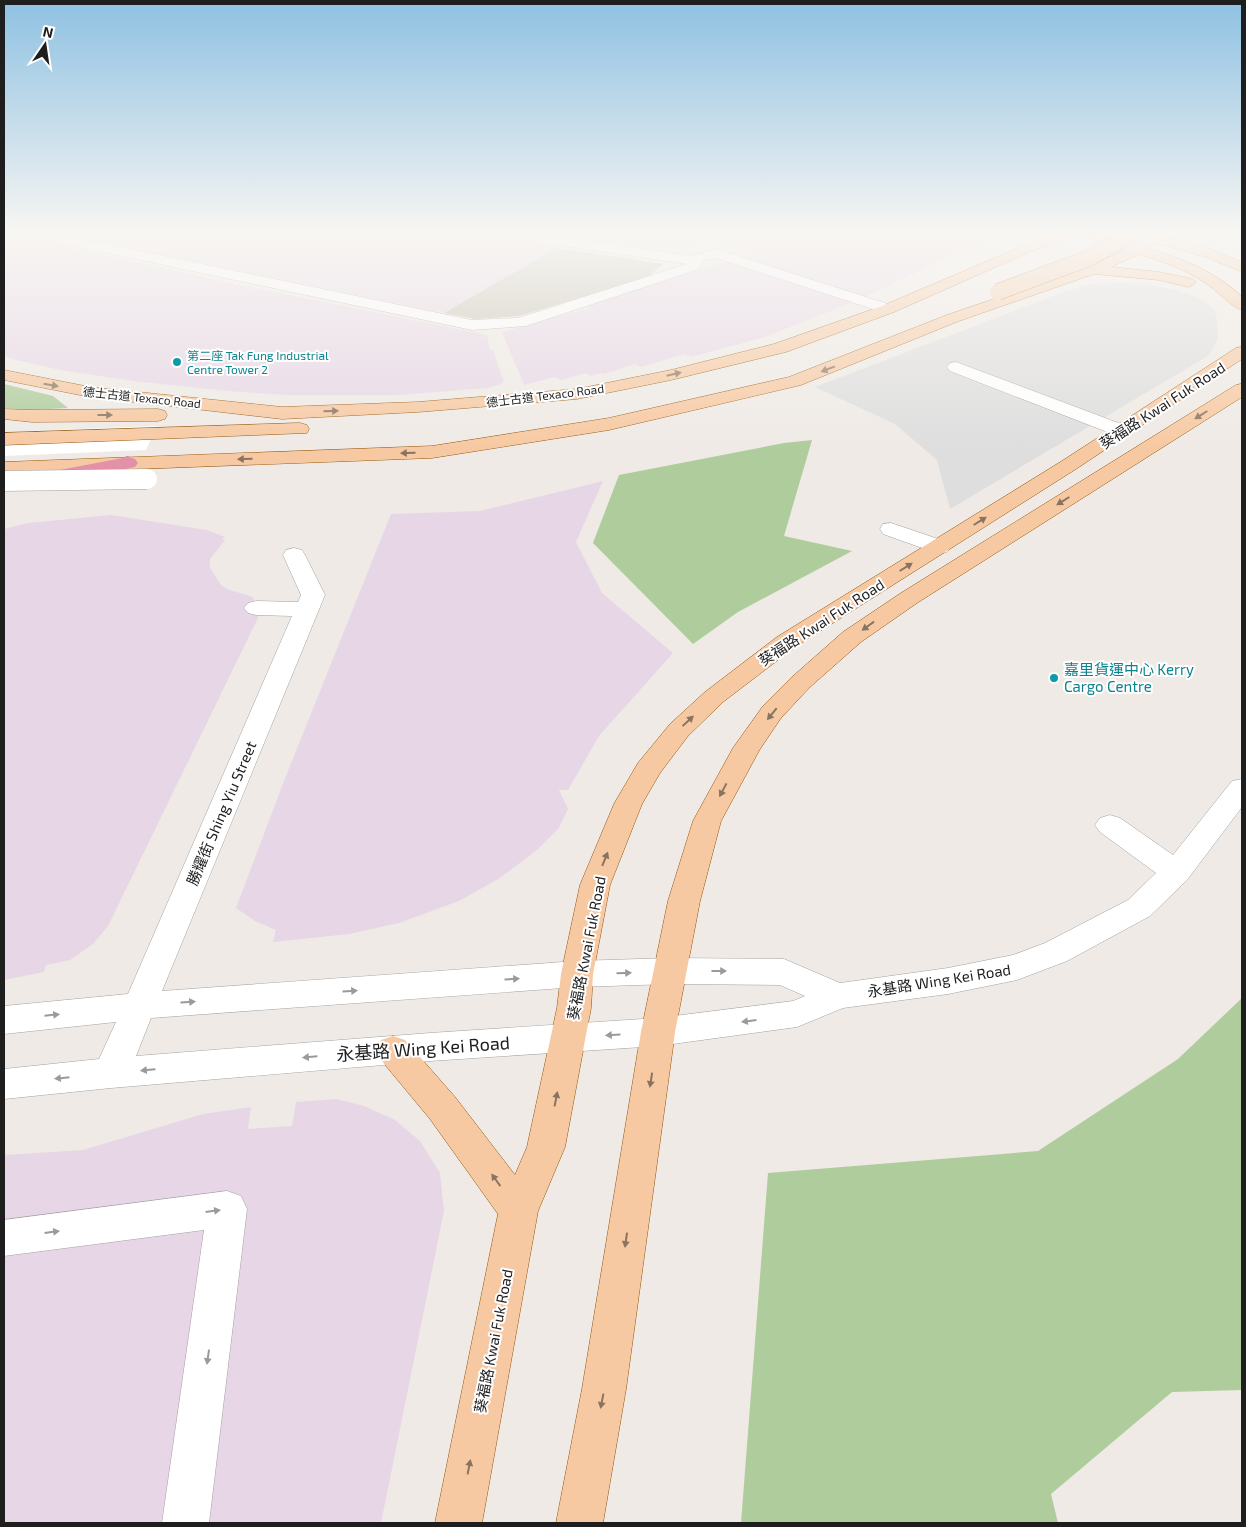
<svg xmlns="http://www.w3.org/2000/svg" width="1246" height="1527" font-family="'Exo 2','Noto Sans TC',sans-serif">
<rect width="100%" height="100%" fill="#efeae5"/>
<path fill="#e7d7e6" d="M4,235h10l217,48 256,52 3,15h3l11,32 -5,3 -11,3 -92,7h-109l-60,-4 -94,-10 -73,-11 -44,-10 -12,-4z
M112,235h360l85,13 -113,65 -333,-69z
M564,235h151l-28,10 -27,3z
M741,235h244v1l-1,5 -122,57 -113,-38 -5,-12 -29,-3z
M730,260l123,42 -88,35 -74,20 -7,-3 -43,13 -6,-3 -31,10 -3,-1 -10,3 -5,-3 -25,7 -6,-3 -31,8 -22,-53 89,-24 -4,-3z
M603,481l-27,61 26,51 71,60 -74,83 -31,54h-9l9,19 -9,19 -21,21 -38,29 -41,23 -60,22 -50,11 -76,8 3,-12 -21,-9 -19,-13 48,-127 107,-267 89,-3z
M111,515l96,15 18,7 -3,2 3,1 -15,19v9l11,17 6,4 26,8 5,21 -150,308 -15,18 -23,16 -24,5 -2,7 -40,8v-451l24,-6z
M337,1099l27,7 31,14 25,21 20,32 4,38 -63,312h-377v-368l79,-5 120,-36 48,-7 -3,22 44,-3 4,-24z"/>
<path fill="#c3c1b1" d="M557,248l106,16 -15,13 -129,39 -43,3 -32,-6z"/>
<path fill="#afcc9c" d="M4,384l49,12 15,12 -39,2 -25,-2z
M812,440l-28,96 68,15 -114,61 -45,32 -100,-101 26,-68 165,-32z
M1242,998v392l-70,2 -121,102 7,29h-317l27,-350 270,-22 140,-92z"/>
<path fill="#dedede" d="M1119,283l28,1 29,6 25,9 14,11 2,11 1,18 -10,17 -258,153 -13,-49 -42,-36 -80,-37 254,-97 23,-6z"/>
<path fill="#fff" d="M157,426l-11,24 -142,6v-24z"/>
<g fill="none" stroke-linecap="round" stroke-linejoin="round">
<defs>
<path id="minor" d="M34,235h28l410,85 46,-2 169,-54 -170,-25 -7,-4h37l145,21 24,-7 178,57 2,3 -2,3h-12l-166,-54 -13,3 -4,8 -173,57 -54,4 -431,-91z
M956,362l173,65 2,4 -2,4 -7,2 -7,-2 -165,-64 -3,-4 3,-4z
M891,523l56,19 3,5 -3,5 -8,2 -56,-20 -3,-5 3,-5z
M294,548l8,2 3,5 20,40 -163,396 415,-30 93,-3 114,1 56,24 108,-15 65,-13 32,-12 83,-43 28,-27 -56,-41 -5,-7 5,-7 10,-3 10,3 53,37 59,-74 10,-2v28l-55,73 -37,36 -83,45 -50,19 -69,14 -105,14 -46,19 -139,19 -228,15 -319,27 -107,11v-30l95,-10 17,-37 -112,12v-28l124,-12 164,-378 -36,-1 -8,-2 -4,-5 4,-5 8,-2 42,1 3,-7 -18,-40 3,-5zM670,984l110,1 25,11 -12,5 -135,17 -228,15 -294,23 15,-38 426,-31z
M227,1191l14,5 6,13 -38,314h-47l42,-293 -200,26v-36z"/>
<path id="major" d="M1049,235h20l-2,3 -35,13 -138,61 -108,40 -115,28 -94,19 -159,13 -136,7 -192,-22 -86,-17v-10l86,17 192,20 136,-5 159,-13 94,-19 103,-26 108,-38z
M1086,235h21l29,9 13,-9h17l-1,2 41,10 31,13 5,2v10l-36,-15 -50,-14 -8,5c35,11 68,24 94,49v13c-11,-3 -26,-21 -38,-28 -20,-13 -43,-21 -65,-28l-28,13 48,5 34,7 3,3 -3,3 -5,2 -29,-7 -65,-6 -135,47 -158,64 -192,45 -177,28 -428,16v-12l428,-16 177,-28 180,-41 158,-62 140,-48 38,-17 -37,-12z
M1242,347v12l-166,110 -281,178 -72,55 -35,34 -28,37 -18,31 -32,81 -17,89 -2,34 -26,139 -27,64 -56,312h-47l63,-309 -68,-95 -49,-59 -5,-10 5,-10 12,-4 12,4 50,57 60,78 12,-28 30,-139 4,-34 19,-89 34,-81 24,-41 32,-39 35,-32 72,-55 285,-176 174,-113z
M1242,384v13l-325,206 -56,39 -51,45 -29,31 -21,31 -39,72 -21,80 -25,131 -49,357 -23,134h-47l26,-134 59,-357 27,-131 25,-80 40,-73 30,-42 29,-29 51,-45 58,-39 335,-208z
M4,409l28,1 126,-1 7,2 2,4 -2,4 -7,2 -126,1 -28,-3z
M300,423l7,2 2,4 -2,4 -303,12v-12z"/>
<path id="highway" d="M128,457l7,2 3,4 -3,4 -86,17 -7,-2 -3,-4 3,-4 7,-2z"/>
</defs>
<use href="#minor" stroke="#a2a2a2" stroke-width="1"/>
<use href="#major" stroke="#915508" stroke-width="1"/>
<use href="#highway" stroke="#d12d77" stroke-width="1"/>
<use href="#minor" fill="#fff" fill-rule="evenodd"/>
<use href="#major" fill="#f7c9a2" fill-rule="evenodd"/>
<use href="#highway" fill="#e291a8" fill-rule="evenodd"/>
<defs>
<path id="minor-bridge" d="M4,481l143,-2"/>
<path id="major-bridge" d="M998,292l91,-34 41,-23"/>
</defs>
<use href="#minor-bridge" stroke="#a2a2a2" stroke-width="21" stroke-linecap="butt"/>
<use href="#major-bridge" stroke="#915508" stroke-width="17" stroke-linecap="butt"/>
<use href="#minor-bridge" stroke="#fff" stroke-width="20"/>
<use href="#major-bridge" stroke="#f7c9a2" stroke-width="16"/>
</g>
<defs><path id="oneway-solid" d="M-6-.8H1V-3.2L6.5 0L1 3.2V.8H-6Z" transform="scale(1.25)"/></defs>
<g fill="#8a7460">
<use href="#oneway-solid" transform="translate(828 369) rotate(159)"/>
<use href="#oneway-solid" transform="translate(674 374) rotate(-13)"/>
<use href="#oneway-solid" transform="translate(51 385) rotate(10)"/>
<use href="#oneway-solid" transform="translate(331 411) rotate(-2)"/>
<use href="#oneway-solid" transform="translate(105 415)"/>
<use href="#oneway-solid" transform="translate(1201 415) rotate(148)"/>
<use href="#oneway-solid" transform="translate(408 453) rotate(178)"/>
<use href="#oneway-solid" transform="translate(245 459) rotate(179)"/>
<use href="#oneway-solid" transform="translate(1063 501) rotate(148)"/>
<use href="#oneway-solid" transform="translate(980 521) rotate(-32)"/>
<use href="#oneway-solid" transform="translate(906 567) rotate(-32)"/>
<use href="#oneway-solid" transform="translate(868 626) rotate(144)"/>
<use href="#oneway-solid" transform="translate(772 714) rotate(129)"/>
<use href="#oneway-solid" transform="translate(688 721) rotate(-43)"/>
<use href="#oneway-solid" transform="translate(723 790) rotate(118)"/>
<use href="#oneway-solid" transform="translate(605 859) rotate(-68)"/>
<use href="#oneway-solid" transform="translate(651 1080) rotate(99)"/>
<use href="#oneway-solid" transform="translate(556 1099) rotate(-79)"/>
<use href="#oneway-solid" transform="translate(496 1180) rotate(-126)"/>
<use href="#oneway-solid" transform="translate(626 1240) rotate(98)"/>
<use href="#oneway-solid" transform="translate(602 1401) rotate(101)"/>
<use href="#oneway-solid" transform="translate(469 1467) rotate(-79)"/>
</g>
<g fill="#9a9a9a">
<use href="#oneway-solid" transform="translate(719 971)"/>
<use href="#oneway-solid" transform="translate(624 973) rotate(-2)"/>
<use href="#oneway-solid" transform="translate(512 979) rotate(-4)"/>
<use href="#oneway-solid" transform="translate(350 991) rotate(-4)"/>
<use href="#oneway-solid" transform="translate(188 1002) rotate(-4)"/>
<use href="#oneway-solid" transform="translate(52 1015) rotate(-6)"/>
<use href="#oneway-solid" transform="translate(749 1021) rotate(173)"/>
<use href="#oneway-solid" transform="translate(613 1035) rotate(176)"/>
<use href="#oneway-solid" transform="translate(310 1057) rotate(175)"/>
<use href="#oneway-solid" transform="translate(148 1070) rotate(175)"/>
<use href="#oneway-solid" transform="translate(62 1078) rotate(174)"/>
<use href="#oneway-solid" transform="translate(213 1211) rotate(-7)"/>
<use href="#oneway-solid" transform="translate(52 1232) rotate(-7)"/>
<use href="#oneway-solid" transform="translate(208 1357) rotate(98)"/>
</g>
<linearGradient id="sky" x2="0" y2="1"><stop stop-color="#8ec1e2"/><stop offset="0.52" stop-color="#f8f6f3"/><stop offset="1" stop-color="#f8f6f3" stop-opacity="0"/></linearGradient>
<rect width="1246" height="449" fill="url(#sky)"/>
<g fill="#0f9aa8" stroke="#fff" stroke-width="2">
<circle cx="177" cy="362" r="5"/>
<circle cx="1054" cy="678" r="5"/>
</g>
<g text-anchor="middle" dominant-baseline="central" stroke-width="4" stroke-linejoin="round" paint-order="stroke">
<g font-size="12" fill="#0d838f" stroke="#fff" text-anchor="start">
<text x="187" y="355">第二座 Tak Fung Industrial<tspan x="187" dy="14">Centre Tower 2</tspan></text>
</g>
<g font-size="12" fill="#1e1e1e" stroke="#fff">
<text transform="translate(545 395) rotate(-7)">德士古道 Texaco Road</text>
<text transform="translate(142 397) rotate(6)">德士古道 Texaco Road</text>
</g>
<g font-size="15" fill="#1e1e1e" stroke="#fff">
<text transform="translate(1162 405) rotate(-33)">葵福路 Kwai Fuk Road</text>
<text transform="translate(821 622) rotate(-33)">葵福路 Kwai Fuk Road</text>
<text transform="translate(221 813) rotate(-67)">勝耀街 Shing Yiu Street</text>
<text transform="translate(586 948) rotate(-79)">葵福路 Kwai Fuk Road</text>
<text transform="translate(939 980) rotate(-9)">永基路 Wing Kei Road</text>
<text transform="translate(493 1341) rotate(-79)">葵福路 Kwai Fuk Road</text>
</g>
<g font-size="15" fill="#0d838f" stroke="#fff" text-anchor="start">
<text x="1064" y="669">嘉里貨運中心 Kerry<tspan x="1064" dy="17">Cargo Centre</tspan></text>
</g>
<g font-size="18" fill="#1e1e1e" stroke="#fff">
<text transform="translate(423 1048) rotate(-4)">永基路 Wing Kei Road</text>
</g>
</g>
<rect width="1246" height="1527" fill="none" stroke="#1e1e1e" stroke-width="10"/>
<g transform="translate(45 45) rotate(13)" stroke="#ffffff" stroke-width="4" paint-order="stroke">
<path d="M0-4L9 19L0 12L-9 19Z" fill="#1e1e1e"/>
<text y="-8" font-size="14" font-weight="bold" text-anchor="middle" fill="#1e1e1e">N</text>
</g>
</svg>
